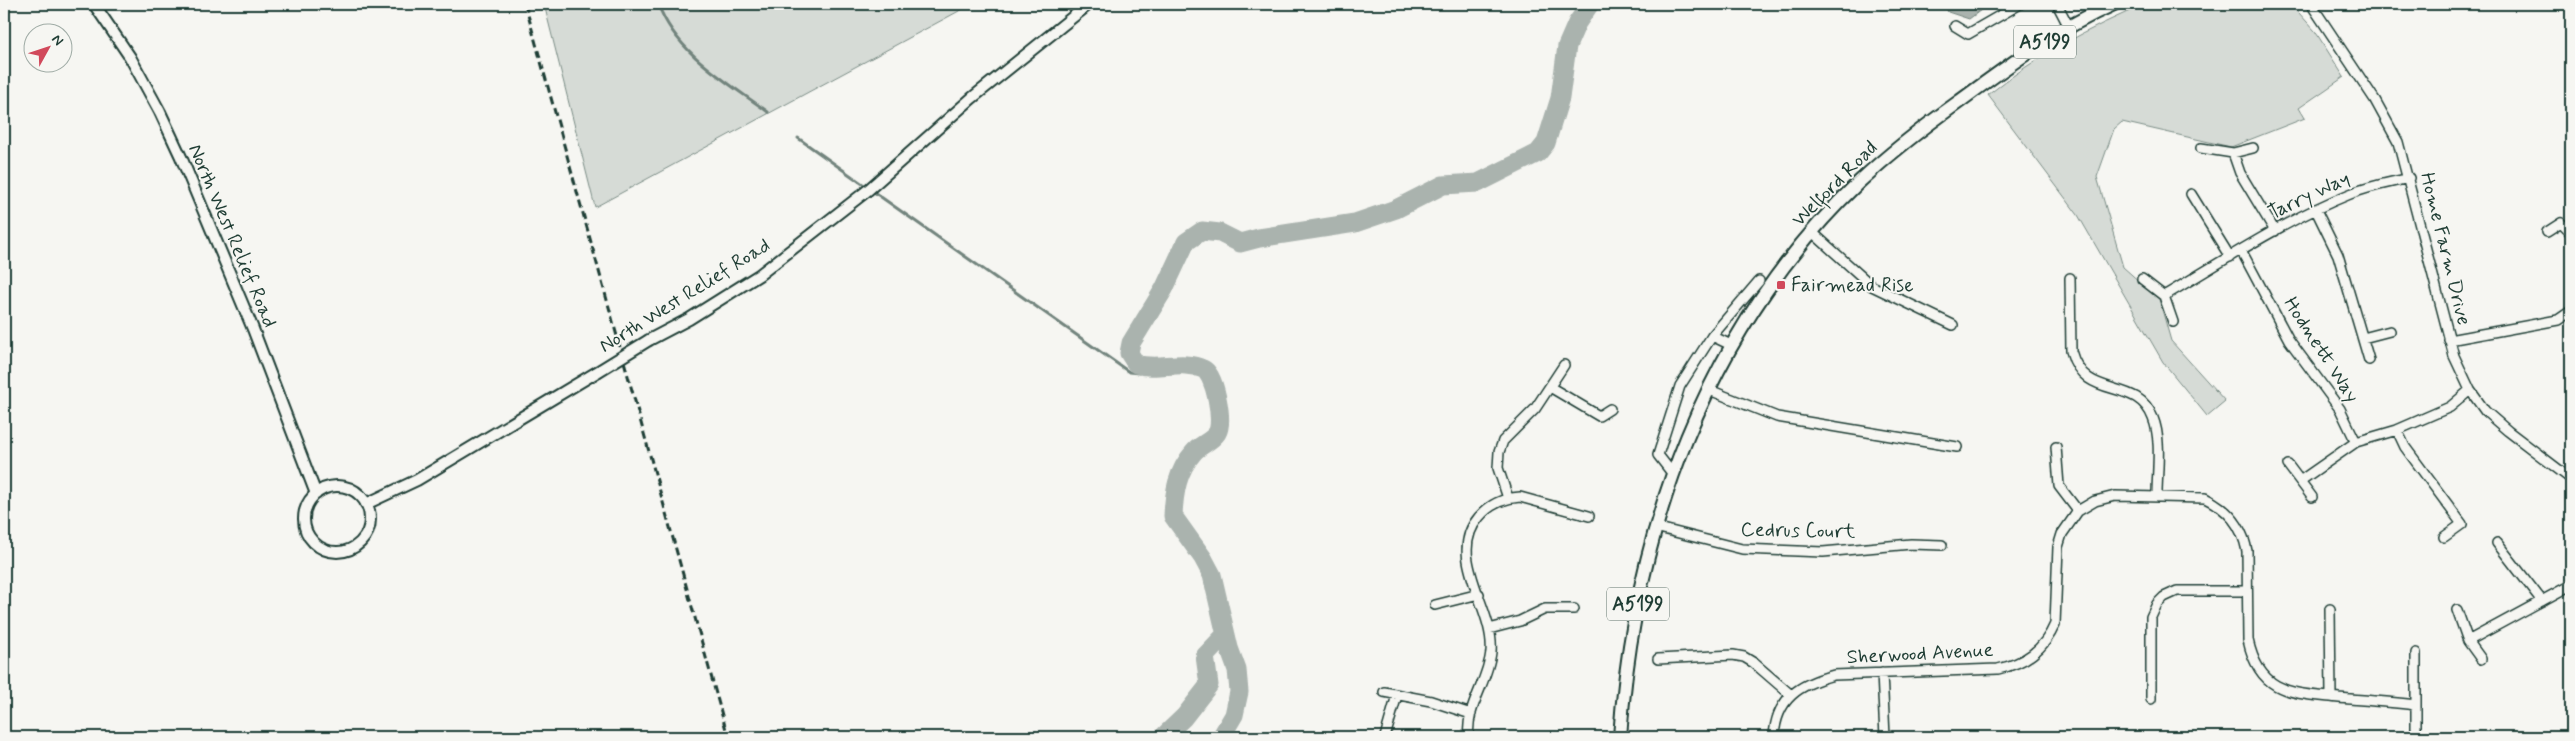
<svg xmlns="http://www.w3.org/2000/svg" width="2575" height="741" font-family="Mynerve,sans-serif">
<rect width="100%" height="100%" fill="#f6f6f2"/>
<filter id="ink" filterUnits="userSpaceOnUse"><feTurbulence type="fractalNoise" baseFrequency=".02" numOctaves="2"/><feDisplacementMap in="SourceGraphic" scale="10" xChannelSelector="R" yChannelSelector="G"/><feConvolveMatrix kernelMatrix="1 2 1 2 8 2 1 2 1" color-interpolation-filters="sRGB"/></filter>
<g filter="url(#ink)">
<path fill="#d6dbd6" stroke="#7a8c85" d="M544,4h428l-377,203z
M2146,4h145l24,27 29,46 -45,31 6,10 -74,29 -109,-25 -8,7 -17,48 26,90 36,32 12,42 54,60 -18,15 -44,-54 -85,-147 -90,-120c46,-38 103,-68 158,-91z"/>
<path fill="#aab3ae" stroke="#72847d" d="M1944,4h45l-20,15 -21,-7z"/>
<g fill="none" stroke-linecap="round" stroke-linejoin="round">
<path stroke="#72847d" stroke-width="3" d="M658,4c18,49 69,78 110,108
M798,138l69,49
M871,190l258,182 10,1 9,-5"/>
<path stroke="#aab3ae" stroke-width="19" d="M1163,737l21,-20 25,-32 -4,-29 21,-22
M1221,737l13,-22 5,-23 -2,-22 -8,-22 -17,-73 -9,-17 -30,-42c1,-23 4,-45 21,-64 6,-7 18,-11 23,-19 7,-11 -2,-59 -14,-64 -21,-10 -45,2 -67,-5l-7,-11 2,-10 33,-54 22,-47 16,-11 18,2 20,10 19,-5 96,-15 41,-14 47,-24 35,-2 60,-30 8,-10 14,-45 7,-52 10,-23 13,-19"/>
<defs>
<path id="minor" d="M2057,4l12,23
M2311,4l64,96 23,42 56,214 16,34 15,21 23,20 63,48
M1955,26l13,8 52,-30
M2201,148l32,5 20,-5
M2233,153l7,20 35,58
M2191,194l39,63
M2316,210l22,45 31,105
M1812,232l60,54 81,39
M2547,232l14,-9 10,10
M2241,250l48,90 51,69 16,33
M2070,278l1,73c14,52 65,24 82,67 9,22 4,53 4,77
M2142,279l22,17 9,26
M2164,296c59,-35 123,-77 186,-102 19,-8 39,-11 59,-16
M1712,336l19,9
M2363,338l27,-7
M2449,340l109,-20 13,-9
M1550,387l49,29 11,-7
M1707,389l70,28 180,30
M2397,430l8,17 57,77 -18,13
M2056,447l3,39 19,25
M2288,465l24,32
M1672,473l-14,-18 22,-69 32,-50 47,-55
M2300,481l56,-39 41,-12 53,-23 20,-17
M1508,498l-10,-30 1,-16 4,-11 32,-32 29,-44
M1655,527l87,22 81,3 88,-8 31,1
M2497,543l45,58
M1435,605l44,-11
M2330,609l1,88
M2457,610l11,31 13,18
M1489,629l31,-8 25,-12h29
M2468,641l103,-56
M1658,659l75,-4 11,2 10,6 37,32
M1882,673l3,64
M1384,692l47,9 40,13
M2151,699v-82l6,-13 7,-7 13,-6h70
M1385,737l12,-42
M1469,737c-4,-29 19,-55 22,-85 4,-44 -46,-95 -12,-135 11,-13 25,-19 41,-20l69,19
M1774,737c2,-39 26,-53 60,-62l164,-6c27,-6 46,-19 57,-45l3,-77 4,-13 16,-23 17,-10 20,-5 90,2c23,11 37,27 42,53l1,89c12,55 45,53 91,58 25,2 51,4 77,7
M2416,737v-84"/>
<path id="tertiary" d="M94,4l36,53 30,55 21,45 72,172 63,165
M649,340l40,-21 70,-44 109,-85 104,-92 117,-94
M304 519a33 33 0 1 1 66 0a33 33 0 1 1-66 0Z
M366,504l51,-24 180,-108"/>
<path id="primary" d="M1620,737c14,-207 86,-408 238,-554 32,-30 67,-57 102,-82 49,-36 99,-73 154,-97"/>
</defs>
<use href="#minor" stroke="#1f3d34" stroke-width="12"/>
<use href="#tertiary" stroke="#1f3d34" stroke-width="14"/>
<use href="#primary" stroke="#1f3d34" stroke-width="16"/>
<use href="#minor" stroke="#f6f6f2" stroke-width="9"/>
<use href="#tertiary" stroke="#f6f6f2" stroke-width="10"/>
<use href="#primary" stroke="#f6f6f2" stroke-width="12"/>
<path stroke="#1f3d34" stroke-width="3" stroke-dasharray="8 4" stroke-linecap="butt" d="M525,4l203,733"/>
<defs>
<path id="tertiary-bridge" d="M597,372l52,-32"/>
</defs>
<use href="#tertiary-bridge" stroke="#1f3d34" stroke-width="14" stroke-linecap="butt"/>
<use href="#tertiary-bridge" stroke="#f6f6f2" stroke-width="10"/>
</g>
</g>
<rect fill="#d1495b" stroke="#f6f6f2" stroke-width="2" x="1776" y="280" width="10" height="10" rx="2.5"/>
<g text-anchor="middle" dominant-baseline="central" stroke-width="4" stroke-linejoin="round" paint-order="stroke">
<g fill="#f6f6f2" stroke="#60746d" stroke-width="1">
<rect x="2014" y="25.5" width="62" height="33" rx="4"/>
<rect x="1607" y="587.5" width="62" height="33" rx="4"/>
</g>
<g font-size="19" font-weight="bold" fill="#1f3d34">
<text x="2045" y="42">A5199</text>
<text x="1638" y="604">A5199</text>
</g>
<g font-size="20" fill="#1f3d34" stroke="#f6f6f2">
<text transform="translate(1835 184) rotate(-45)">Welford Road</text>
<text transform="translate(2309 196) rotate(-25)">Tarry Way</text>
<text transform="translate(232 236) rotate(67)">North West Relief Road</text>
<text transform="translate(2445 249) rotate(76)">Home Farm Drive</text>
<text transform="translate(685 296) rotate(-32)">North West Relief Road</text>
<text transform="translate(2321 350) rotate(57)">Hodnett Way</text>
<text transform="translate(1798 531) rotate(1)">Cedrus Court</text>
<text transform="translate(1920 654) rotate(-3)">Sherwood Avenue</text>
</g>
<g font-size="20" fill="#1f3d34" stroke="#f6f6f2" text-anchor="start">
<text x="1791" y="285">Fairmead Rise</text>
</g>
</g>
<rect width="2575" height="741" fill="none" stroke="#f6f6f2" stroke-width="20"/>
<rect x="10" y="10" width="2555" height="721" fill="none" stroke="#1f3d34" stroke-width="2" filter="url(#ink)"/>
<g transform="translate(48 48) rotate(50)"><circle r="24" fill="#f6f6f2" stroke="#a0aca6"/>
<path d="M0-4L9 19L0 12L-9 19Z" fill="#d1495b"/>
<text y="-8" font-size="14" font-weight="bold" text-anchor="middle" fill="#1f3d34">N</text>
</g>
</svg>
